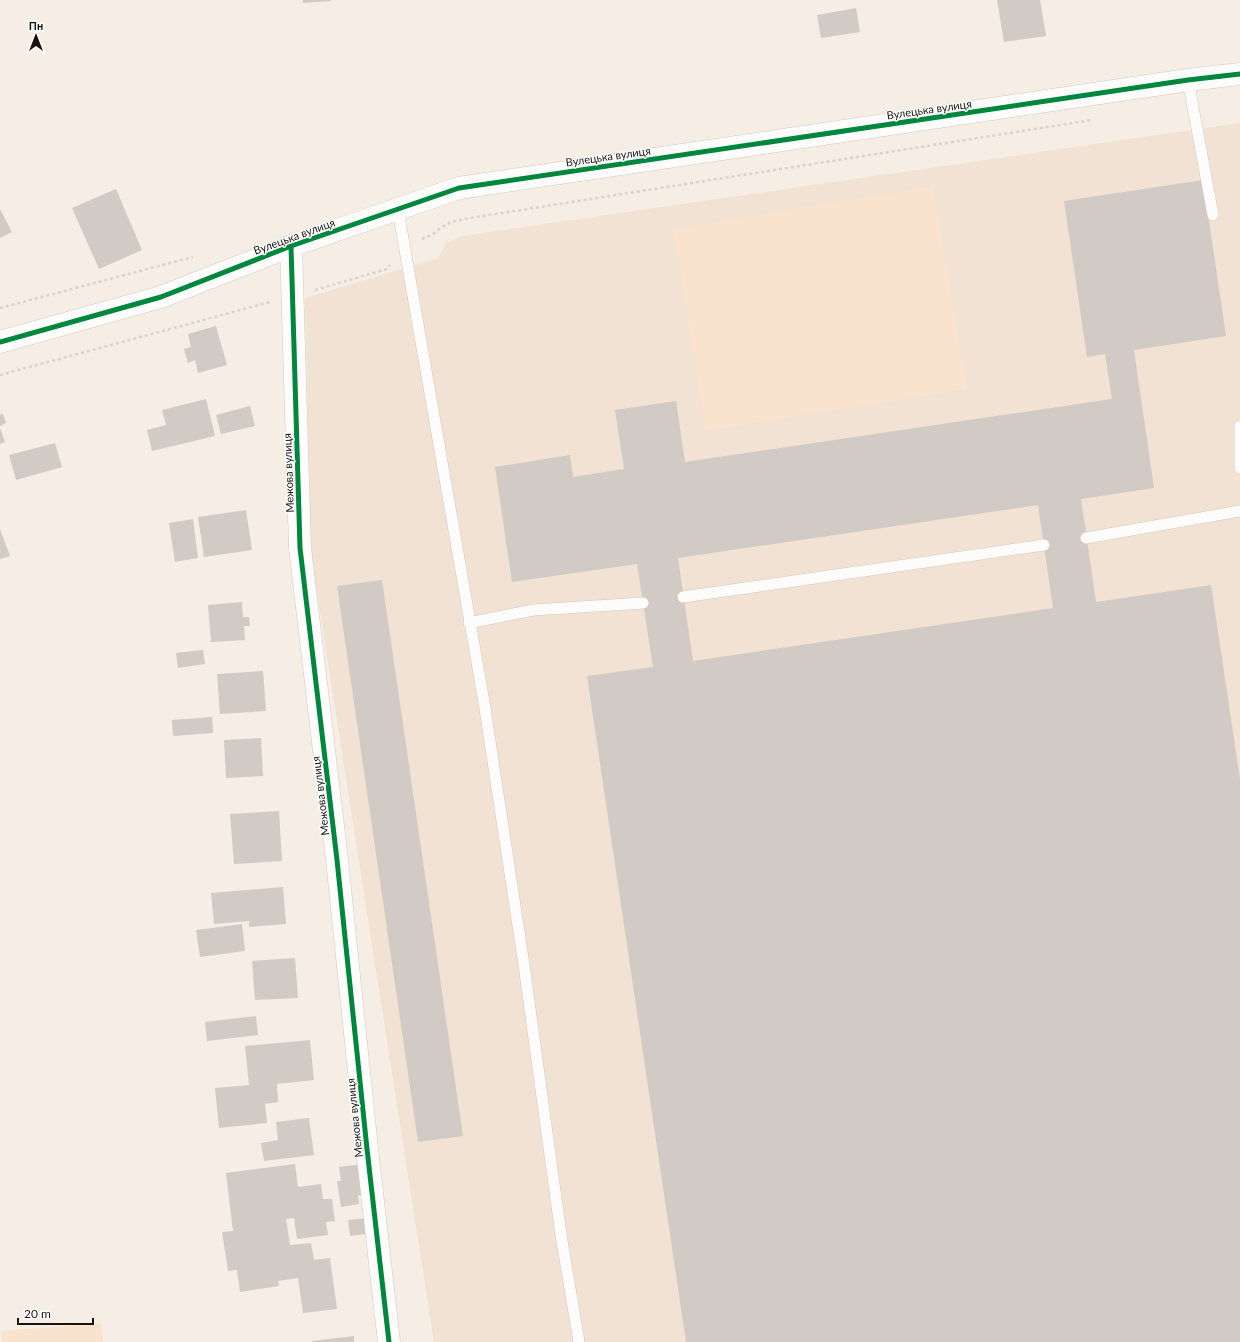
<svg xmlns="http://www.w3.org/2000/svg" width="1240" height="1342" font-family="Lato,sans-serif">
<rect width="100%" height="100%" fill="#f6ede5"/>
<path fill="#f1e2d3" d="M1240,123v1219h-806l-126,-807 2,-27 -5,-210 134,-40 7,-15 16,-7z"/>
<path fill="#f9e3ce" d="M933,186l34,203 -261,42 -33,-202z
M101,1323l2,19h-101l-1,-11z"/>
<path fill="#d1cac5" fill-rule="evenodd" d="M303,0h28v1l-28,2z
M997,0h43l6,36 -42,6z
M856,8l4,24 -39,6 -4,-23z
M1203,180l23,156 -92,14 20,138 -73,11 15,103 115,-17 29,194v563h-554l-99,-666 66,-9 -16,-103 -125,18 -17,-115 75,-12 3,22 51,-8 -9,-59 61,-9 9,61 427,-63 -7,-45 -18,3 -23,-156zM1038,505l15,103 -360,53 -15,-103z
M116,189l26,61 -43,19 -27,-61z
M0,209l12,23 -12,6z
M216,326l11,39 -29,8 -3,-13 -7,3 -4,-14 7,-2 -3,-13z
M206,399l9,37 -63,15 -5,-21 19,-5 -4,-15z
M250,406l5,20 -34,8 -5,-19z
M3,414l3,9 -6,3v-11z
M0,428l5,14 -5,2z
M55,443l7,24 -46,13 -7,-25z
M246,510l6,40 -48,7 -6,-40z
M193,519l5,39 -23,4 -6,-39z
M0,529l10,27 -10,3z
M382,580l81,556 -45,6 -81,-556z
M242,602l1,15h6l1,9h-6l1,14 -34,2 -3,-37z
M203,650l2,14 -27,4 -2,-15z
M263,671l3,40 -46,3 -3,-40z
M212,717l1,16 -40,3 -1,-16z
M261,738l2,38 -37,2 -2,-38z
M279,811l3,50 -48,3 -4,-50z
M283,887l3,37 -37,3v-6l-35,3 -3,-31z
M242,924l3,27 -45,6 -4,-27z
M295,958l3,40 -43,2 -3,-39z
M256,1016l2,19 -51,6 -2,-19z
M310,1040l4,40 -37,4 1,18 -13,2 2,19 -48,5 -4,-40 34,-3 -4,-39z
M309,1118l5,37 -50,6 -3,-18 17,-3 -2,-18z
M295,1164l3,23 23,-3 2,15h9l3,22 -9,1 2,13 -31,4 -3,-21 -8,1 4,26 21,-2 3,17 16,-2 7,51 -34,4 -5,-35 -20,3 1,5 -39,6 -3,-22 -9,1 -6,-39 11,-1 -7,-58z
M362,1164l2,31h-6l1,9 -18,3 -4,-26h4l-2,-14z
M370,1218l2,15 -22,3 -2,-16z
M354,1336v6h-42v-1z"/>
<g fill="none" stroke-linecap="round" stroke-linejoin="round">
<defs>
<path id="lane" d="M1188,80l25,135
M398,210l86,492 40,263 37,270 18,107
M1240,426v42
M1086,538l154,-27
M683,597l361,-52
M469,623l64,-13 110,-7"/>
<path id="street" d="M291,246l9,302 37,312 30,289 22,193"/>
<path id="secondary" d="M0,342l161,-45 130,-51 168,-58 729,-108 52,-6"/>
</defs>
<use href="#lane" stroke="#d0c9c2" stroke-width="12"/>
<use href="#street" stroke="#d0c9c2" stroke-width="23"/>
<use href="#secondary" stroke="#d0c9c2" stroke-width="23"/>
<path stroke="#d6d4d1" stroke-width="2.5" stroke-dasharray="3 3" stroke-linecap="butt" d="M422,239l11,-5 9,-7 9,-5 19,-4 622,-98
M315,290l72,-21 3,-4
M0,308l193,-51
M0,375l270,-73"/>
<use href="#lane" stroke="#fefcfb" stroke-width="11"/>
<use href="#street" stroke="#fefcfb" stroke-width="22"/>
<use href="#secondary" stroke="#fefcfb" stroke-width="22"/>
<defs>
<path id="cycleway" d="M291,246l9,302 37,312 30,289 22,193
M0,342l161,-45 130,-51 168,-58 729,-108 52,-6"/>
</defs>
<use href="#cycleway" stroke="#fff" stroke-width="8"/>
<use href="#cycleway" stroke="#00873e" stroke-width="5"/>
</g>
<g text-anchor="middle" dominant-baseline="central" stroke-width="3" stroke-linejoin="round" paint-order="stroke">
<g font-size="11" fill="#17120e" stroke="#fff">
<text transform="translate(929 109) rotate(-8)">Вулецька вулиця</text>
<text transform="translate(608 156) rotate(-8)">Вулецька вулиця</text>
<text transform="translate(294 236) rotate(-20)">Вулецька вулиця</text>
<text transform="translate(288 473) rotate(-92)">Межова вулиця</text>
<text transform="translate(320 796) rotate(-97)">Межова вулиця</text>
<text transform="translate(354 1118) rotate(-96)">Межова вулиця</text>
</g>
</g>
<g transform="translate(36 36)" stroke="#ffffff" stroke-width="3" paint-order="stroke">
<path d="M0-3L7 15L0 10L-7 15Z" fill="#17120e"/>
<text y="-6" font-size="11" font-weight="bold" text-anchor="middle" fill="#17120e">Пн</text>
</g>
<path d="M18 1318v6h75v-6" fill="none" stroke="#17120e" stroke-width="2"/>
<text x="24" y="1318" font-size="12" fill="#17120e" stroke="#ffffff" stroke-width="3" paint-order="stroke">20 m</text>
</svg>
